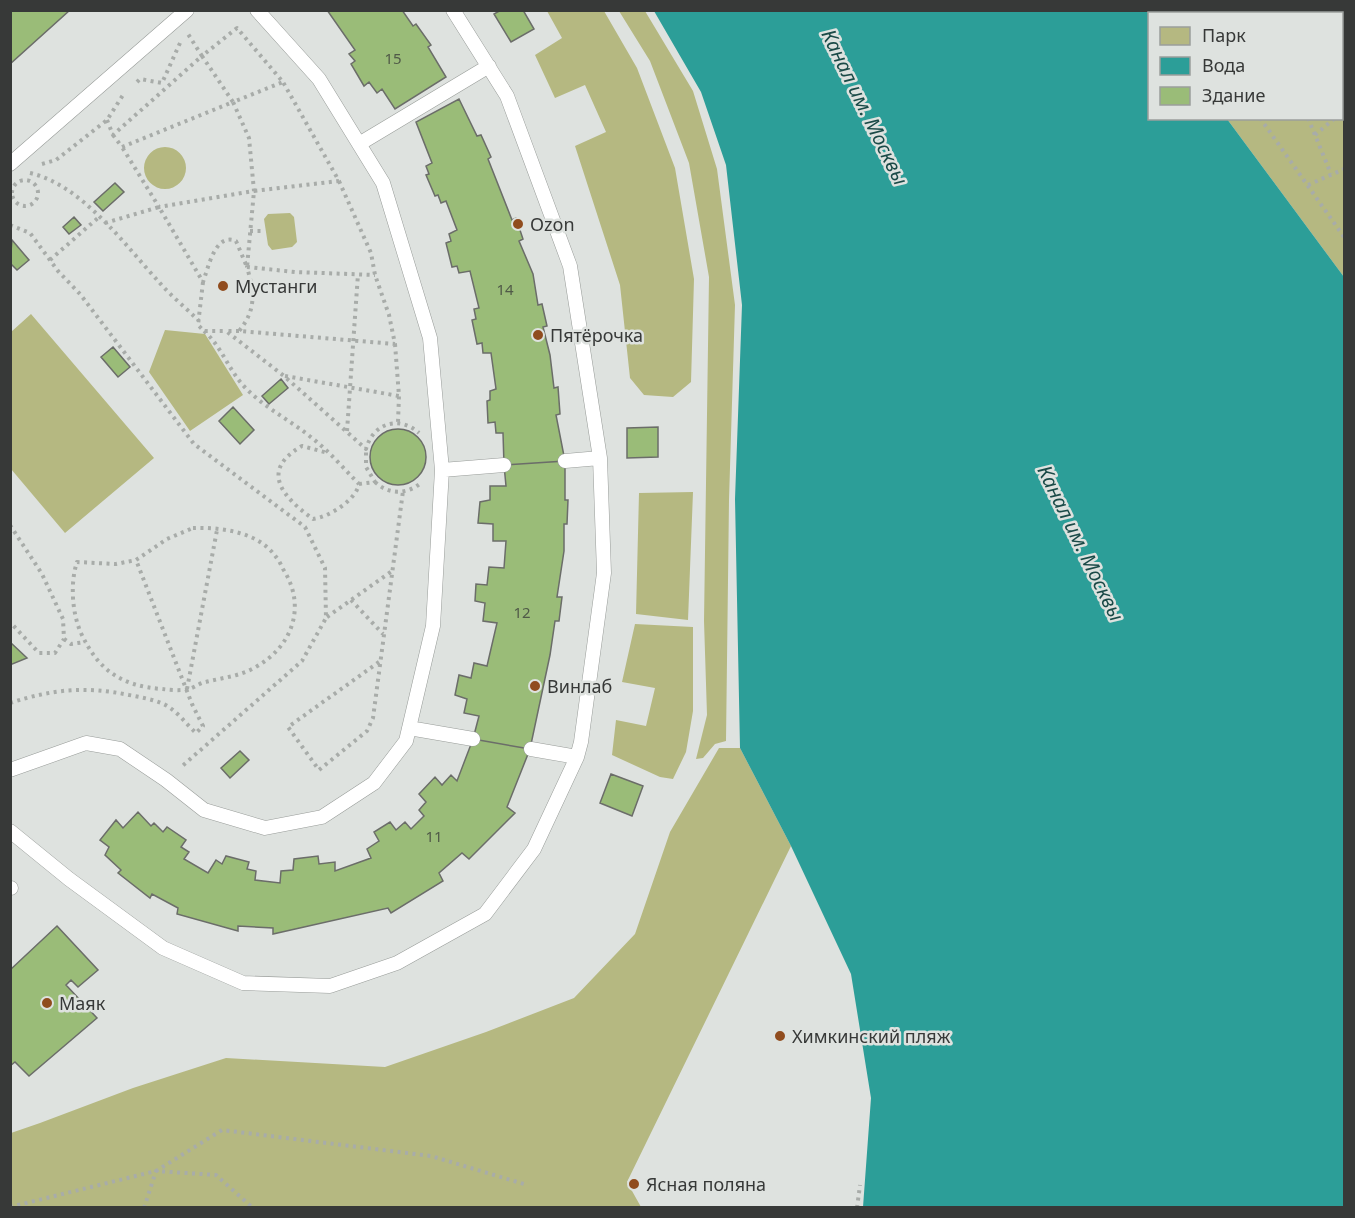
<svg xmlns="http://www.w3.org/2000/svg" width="1355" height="1218" font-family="'Noto Sans',sans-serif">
<rect width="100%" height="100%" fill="#dee2df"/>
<path fill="#b5b881" d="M547,11h57l33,57 38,100 19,111 -3,103 -18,15 -29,-2 -14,-17 -10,-93 -45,-139 31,-14 -21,-47 -30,13 -20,-43 27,-17z
M619,11h26l48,80 24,78 18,136 -6,195 -3,241 -11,3 -12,14 -7,1 11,-44 -3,-94 5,-344 -20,-114 -39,-102z
M1146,11h198v266l-117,-158 115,-1v-104h-192l-1,1z
M144 168a21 21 0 1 1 42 0a21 21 0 1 1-42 0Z
M290,213l4,4 3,25 -5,5 -20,3 -4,-5 -4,-26 4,-5z
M31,314l123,144 -89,75 -54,-64v-137z
M165,330l40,4 38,61 -53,36 -41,-59z
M693,492l-5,128 -52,-6 3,-121z
M635,624l58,3v84l-7,41 -13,27 -13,-2 -48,-22 4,-35 30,6 9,-38 -33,-6z
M719,748h21l51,98 -164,336 14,25 -630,1v-75l29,-10 93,-35 93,-30 159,9 101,-35 88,-34 61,-64 35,-102z"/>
<path fill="#2c9e98" d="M654,11h492l4,4v103l77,1 117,158v930h-481l8,-109 -20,-124 -60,-128 -51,-98 -5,-249 7,-194 -16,-140 -25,-73z"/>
<path fill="#9abc78" stroke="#6b6d69" stroke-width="1.5" d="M10,10h60l-60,54z
M327,10h75l11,16 3,-2 15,21 -3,2 18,30 -51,32 -13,-20 -5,4 -8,-11 -5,4 -13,-22 4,-3 -6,-7 6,-4z
M501,10h22l11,19 -23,13 -17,-28z
M459,99l18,37 4,-1 10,22 -3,2 24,61 4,-2 7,21 -4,2 14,33 5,31 4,-1 5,22 -4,1 7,28 4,33 4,-1 2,27 -4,1 9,46 -61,4 -1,-32h-7l-1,-11 -7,1 -1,-22 3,-1v-9l6,-2 -5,-36h-8l-1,-10 -5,1 -5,-24 4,-1 -2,-10 5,-1 -9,-37 -11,2 -2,-7 -5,1 -6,-24 5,-2 -2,-7 8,-4 -11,-29 -5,2 -3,-8 -3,1 -9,-21 3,-1 -3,-8 6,-3 -16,-41z
M115,183l9,9 -21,19 -9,-9z
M74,217l7,8 -12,9 -6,-7z
M12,240l17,20 -12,10 -7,-7z
M113,347l17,20 -12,10 -17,-20z
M281,379l7,9 -19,16 -7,-8z
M233,407l21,23 -14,14 -21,-23z
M658,427v30l-31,1v-30z
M370 457a28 28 0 1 1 56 0a28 28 0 1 1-56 0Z
M565,461v39h3l-1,24h-3v27l-7,46h5l-3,24h-4l-5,34 -20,94 -57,-10 6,-23 -15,-3 3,-14 -12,-4 4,-20 12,3 3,-15 13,3 10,-43 -14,-2 2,-18 -10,-2 1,-17 11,1 2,-18 15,1 2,-27h-13v-17l-15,-1 2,-21 10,-2v-14h16l-2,-21z
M10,642l17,16 -17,7z
M473,739l57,10 -23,58 8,6 -46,46 -7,-6 -23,20 4,8 -52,32 -3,-5 -115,26v-6l-35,-2v5l-61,-17 1,-6 -26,-14 -2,4 -32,-25 3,-3 -16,-15 4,-8 -9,-7 16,-20 7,8 15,-16 13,14 3,-3 9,9 4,-5 19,13 -5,7 8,5 -5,7 24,14 8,-13 6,4 4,-8 23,6 -2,7 9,2 -1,9 25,3 1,-12 12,-1 1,-11 24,-3 1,8 16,-2v9l36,-13 -4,-9 12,-8 -5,-9 16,-10 6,8 9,-8 6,7 13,-13 -5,-6 7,-8 -7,-8 16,-17 7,8 9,-10 6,6z
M240,751l9,9 -19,18 -9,-10z
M611,774l32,12 -11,30 -32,-13z
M57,926l41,44 -20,17 -7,-7 -5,5 31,33 -68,58 -14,-14 -5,4v-96z"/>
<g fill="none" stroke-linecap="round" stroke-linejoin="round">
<defs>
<path id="service" d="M359,144l130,-78
M10,164l177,-154
M565,461l35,-3
M442,470l62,-5
M409,728l64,11
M531,749l46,8
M10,770l76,-27 34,6 46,31 38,30 61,18 57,-11 52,-34 32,-42 27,-115 9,-156 -12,-132 -47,-155 -64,-104 -62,-69
M10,831l59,48 94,69 80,35 87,3 67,-23 88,-49 49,-65 43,-92 4,-15 23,-169 -4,-115 -30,-192 -63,-170 -54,-86
M10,888h1"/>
</defs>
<use href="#service" stroke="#989c99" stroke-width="15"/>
<path stroke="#a8aca9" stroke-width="4" stroke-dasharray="3 4.5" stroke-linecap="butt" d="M1182,10l2,4
M1257,10l2,4
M137,82l3,-3 22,4 18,-40
M1342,113l2,-3
M1260,118l84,119
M1308,118l23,56
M107,120l6,15 89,-79 -14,-22
M113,135l9,12 111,-45 -31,-46 35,-28 46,54 -50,20 16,36 5,53 -95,16 -37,-60
M1315,135l20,-17
M42,164l14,-4 51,-40 16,-25
M30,173c52,12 94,71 129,109 12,14 27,26 40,39
M12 193a13 13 0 1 1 26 0a13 13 0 1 1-26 0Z
M339,181l32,72 4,22 14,40 6,29 -156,-13c18,-22 15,-39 8,-64l48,5 80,3
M1308,185l36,-16
M105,223l54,-16 44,75c5,-13 12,-50 33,-41l11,26 7,-76 85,-10 -56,-99
M10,225l20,8 28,38 22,23 114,150 111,83 20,41 1,50 -24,43 -122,107
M250,231h15
M50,260l49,-43
M203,282l-5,43 6,6h23
M204,331c17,15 24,37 38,53 20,23 47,35 70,54 17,13 32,31 47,46 -3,16 -30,33 -46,35 -29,-21 -55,-48 -11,-73l26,7
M239,331h-13l58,45 82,73c7,-26 33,-34 53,-16
M395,344l4,52 -1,26
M285,376l114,20
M347,431l11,-157
M375,482c14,13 32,13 47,0
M359,484l16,-2 -9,-15v-18
M10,525l32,49 21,45 1,20 -9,14h-16l-29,-31
M193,528c28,-1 66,4 83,29 3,3 5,8 7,12 24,37 10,78 -29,99 -16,9 -35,10 -52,15 -5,2 -9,5 -13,6 -8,2 -19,1 -27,0 -41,-3 -64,-19 -81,-56 -9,-20 -11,-50 -4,-71l39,2 20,-4 31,-21z
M351,600l32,34
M327,617l65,-46
M64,639l7,5 14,-2
M379,662l-91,65 31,43 48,-39 6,-13 30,-227
M187,689l30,-159
M10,703c43,-14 76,-17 119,-8 11,2 22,4 32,8 14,5 24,20 35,30l7,-7 -11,-22 -56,-144
M10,1207l146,-36 66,-41 209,26 93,28
M144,1208l12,-37 60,4 37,33
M857,1208l3,-23"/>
<use href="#service" stroke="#fff" stroke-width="14"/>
</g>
<g fill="#904c1e" stroke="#dee2df" stroke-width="2">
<circle cx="518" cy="224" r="6"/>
<circle cx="223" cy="286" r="6"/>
<circle cx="538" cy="335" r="6"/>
<circle cx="535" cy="686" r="6"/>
<circle cx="47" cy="1003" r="6"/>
<circle cx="780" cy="1036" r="6"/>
<circle cx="634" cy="1184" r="6"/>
</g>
<g text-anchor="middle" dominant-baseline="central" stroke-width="5" stroke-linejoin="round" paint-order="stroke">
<g font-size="15" fill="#505a48">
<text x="393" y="58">15</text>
<text x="505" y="289">14</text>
<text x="522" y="612">12</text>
<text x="434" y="836">11</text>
</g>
<g font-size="18" fill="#373938" stroke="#dee2df" text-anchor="start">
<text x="530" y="224">Ozon</text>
<text x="235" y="286">Мустанги</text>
<text x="550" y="335">Пятёрочка</text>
<text x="547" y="686">Винлаб</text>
<text x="59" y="1003">Маяк</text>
<text x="792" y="1036">Химкинский пляж</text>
<text x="646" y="1184">Ясная поляна</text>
</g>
<g font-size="20" font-style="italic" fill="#1a4a47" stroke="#dee2df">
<text transform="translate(865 107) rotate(64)">Канал им. Москвы</text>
<text transform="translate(1081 543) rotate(64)">Канал им. Москвы</text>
</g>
</g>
<rect width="1355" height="1218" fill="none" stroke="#373938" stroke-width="24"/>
<rect x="1148" y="12" width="195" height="108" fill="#dee2df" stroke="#9b9e9c" stroke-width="1.5"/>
<rect x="1160" y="27" width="30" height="18" fill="#b5b881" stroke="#9b9e9c" stroke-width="1.5"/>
<text x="1202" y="42" font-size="18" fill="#373938">Парк</text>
<rect x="1160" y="57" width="30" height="18" fill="#2c9e98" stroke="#9b9e9c" stroke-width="1.5"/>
<text x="1202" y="72" font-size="18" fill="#373938">Вода</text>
<rect x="1160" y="87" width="30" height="18" fill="#9abc78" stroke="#9b9e9c" stroke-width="1.5"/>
<text x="1202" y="102" font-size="18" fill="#373938">Здание</text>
</svg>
